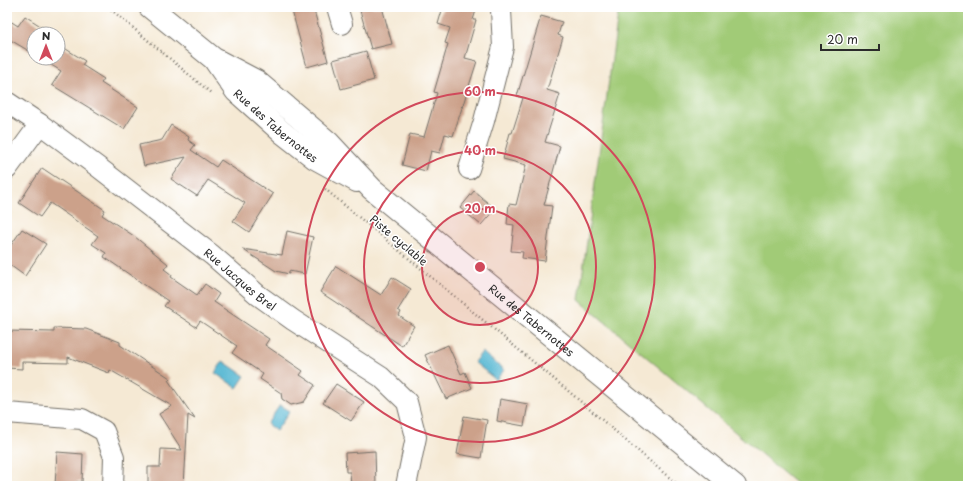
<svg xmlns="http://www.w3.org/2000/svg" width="975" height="493" font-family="'Playpen Sans',sans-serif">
<rect width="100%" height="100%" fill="#fff"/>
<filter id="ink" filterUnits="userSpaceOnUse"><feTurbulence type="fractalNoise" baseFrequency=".025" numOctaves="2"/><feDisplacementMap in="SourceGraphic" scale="8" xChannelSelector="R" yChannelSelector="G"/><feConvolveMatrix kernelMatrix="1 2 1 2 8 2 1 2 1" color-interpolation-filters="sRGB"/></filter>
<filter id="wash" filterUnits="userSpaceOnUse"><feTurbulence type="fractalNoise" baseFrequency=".012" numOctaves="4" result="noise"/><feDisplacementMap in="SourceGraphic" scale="16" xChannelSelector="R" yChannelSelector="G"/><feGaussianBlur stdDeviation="0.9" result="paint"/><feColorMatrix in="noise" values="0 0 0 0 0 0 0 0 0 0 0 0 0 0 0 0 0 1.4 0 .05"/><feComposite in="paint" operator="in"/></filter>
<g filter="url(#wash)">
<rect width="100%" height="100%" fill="#f5e9d4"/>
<path fill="#a1cb77" stroke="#667b51" d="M619,7h349v479h-169l-220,-186z"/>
<path fill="#52b6d1" stroke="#3e707e" d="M482,352l22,18 -8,10 -22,-18z
M223,361l22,15 -8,12 -22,-15z
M280,405l10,6 -14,20 -9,-7z"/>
<g id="blocks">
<path fill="#cca18a" d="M291,7h22l15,54 -21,6z
M359,7h23l10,37 -21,5z
M443,7h34l-4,13h3l-11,38 12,3 -24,75 -8,-2 -5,19 -9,-2 -5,20 -24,-6 8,-31 14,3 13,-44 -3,-1 14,-48 -3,-1 5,-15 -12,-4z
M25,16l28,18h-19v20l-27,-16v-19l11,7z
M541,16l21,6 -4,13 5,2 -16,53 13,4 -15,48 15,4 -16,59 8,1 -7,55 -23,-3 1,-6 -12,-1 3,-26 -7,-1 2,-20 7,1 10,-40 -23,-6 7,-26h2l11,-35 -6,-2z
M58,44l27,17 -3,4 22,14 -3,4 37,24 -14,22 -72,-44 9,-14 -21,-13h18z
M366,51l8,29 -33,9 -8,-29z
M171,125l18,12 -1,3 7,5 -4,5 25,17 5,-7 52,34 -24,38 -16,-11 12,-18 -37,-23 -11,16 -26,-17 15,-22 -42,9 -5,-21 23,-5z
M42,168l63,42 -3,5 32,21 34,28 -4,5 8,6 -1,2 26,18 8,-11 14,10 -5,8 55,37 -4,6 38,26 -3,4 15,10 -11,17 -13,3 -9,-6 -1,-6 -21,-14 3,-5 -31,-21 5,-7 -37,-25 -4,6 -32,-21 4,-5 -64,-44 2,-4 -14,-9 6,-8 -48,-33 -10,14 -21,-14z
M474,191l21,18 -14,16 -21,-17z
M22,229l24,15 -21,32 -18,-13v-12z
M287,231l26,6 -8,37 -16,-3v3l-13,-3 -34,-22 40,6z
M336,266l45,29 11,-18 19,12 -13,21 3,2 -2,4 15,10 -12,20 -82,-54z
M54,328l32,1 34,13v3l50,33 -2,2 27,39 -7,-4 -4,71h-36v-19h12l1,-18 21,1 -23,-36 13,-8 -62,-36 -1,3 -41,-16v6l-46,-1v7l-15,-1v-37l47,1z
M448,345l13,29 4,-2 7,16 -26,11 -21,-44z
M336,384l28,18 -13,19 -28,-18z
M500,399l28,5 -4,22 -27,-5z
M464,416l23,4 -6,38 -24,-4z
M375,451l1,35h-25l-1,-14h-4l-1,-19z
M57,452l26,2 -1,28h-6v4h-21z"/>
</g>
</g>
<g filter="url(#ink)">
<use href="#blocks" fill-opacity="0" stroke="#726e66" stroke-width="1"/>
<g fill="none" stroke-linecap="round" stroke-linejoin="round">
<defs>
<g id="minor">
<path d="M337,7l5,17"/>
<path id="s1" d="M7,102l33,22 58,43 114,88 46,40 35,25 88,57 26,25 9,35 -10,49"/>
<path d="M7,169l33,-45"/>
<path d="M469,169l15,-48 19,-74 -2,-37 1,-3"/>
<path d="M7,413l75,6 22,12 10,26 -1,29"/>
</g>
<g id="tertiary">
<path id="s2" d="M150,7l64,52 42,22 73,62 43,46 363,297"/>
<path id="s3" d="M216,62l20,29 47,42 32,25 42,23"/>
</g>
</defs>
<use href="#minor" stroke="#726e66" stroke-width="22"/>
<use href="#tertiary" stroke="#726e66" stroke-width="24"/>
<path stroke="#726e66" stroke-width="2.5" stroke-dasharray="1 3" stroke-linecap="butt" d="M108,7l103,86
M325,189l241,200 113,97"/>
<use href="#minor" stroke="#fff" stroke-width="20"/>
<use href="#tertiary" stroke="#fff" stroke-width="22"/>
</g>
</g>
<circle cx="480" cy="267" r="58" fill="#d1495b" fill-opacity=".12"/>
<g fill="none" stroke="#d1495b" stroke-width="2">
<circle cx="480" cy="267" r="58"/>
<circle cx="480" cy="267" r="116"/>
<circle cx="480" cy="267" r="175"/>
</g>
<g text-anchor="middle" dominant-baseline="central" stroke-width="3" stroke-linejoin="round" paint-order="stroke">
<g font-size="11" fill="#2b2b2b" stroke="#fff">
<text stroke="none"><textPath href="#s3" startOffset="88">Rue des Tabernottes</textPath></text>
<text transform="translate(399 240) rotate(40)">Piste cyclable</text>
<text stroke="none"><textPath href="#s1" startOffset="293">Rue Jacques Brel</textPath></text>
<text stroke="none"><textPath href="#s2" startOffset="495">Rue des Tabernottes</textPath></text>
</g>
</g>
<circle cx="480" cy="267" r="6" fill="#d1495b" stroke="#fff" stroke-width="2"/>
<g font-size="12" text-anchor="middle" font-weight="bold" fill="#d1495b" stroke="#fff" stroke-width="3" stroke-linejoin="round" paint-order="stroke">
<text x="480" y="96">60 m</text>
<text x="480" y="155">40 m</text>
<text x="480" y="213">20 m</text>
</g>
<rect width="975" height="493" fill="none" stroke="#fff" stroke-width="24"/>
<g transform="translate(46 46)"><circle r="19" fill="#ffffff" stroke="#aaaaaa"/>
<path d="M0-3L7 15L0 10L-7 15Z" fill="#d1495b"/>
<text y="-6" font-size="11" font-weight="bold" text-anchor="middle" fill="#2b2b2b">N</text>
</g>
<path d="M821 44v6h58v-6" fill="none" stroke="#2b2b2b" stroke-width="2"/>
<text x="827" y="44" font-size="12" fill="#2b2b2b" stroke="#ffffff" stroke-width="3" paint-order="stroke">20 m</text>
</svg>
